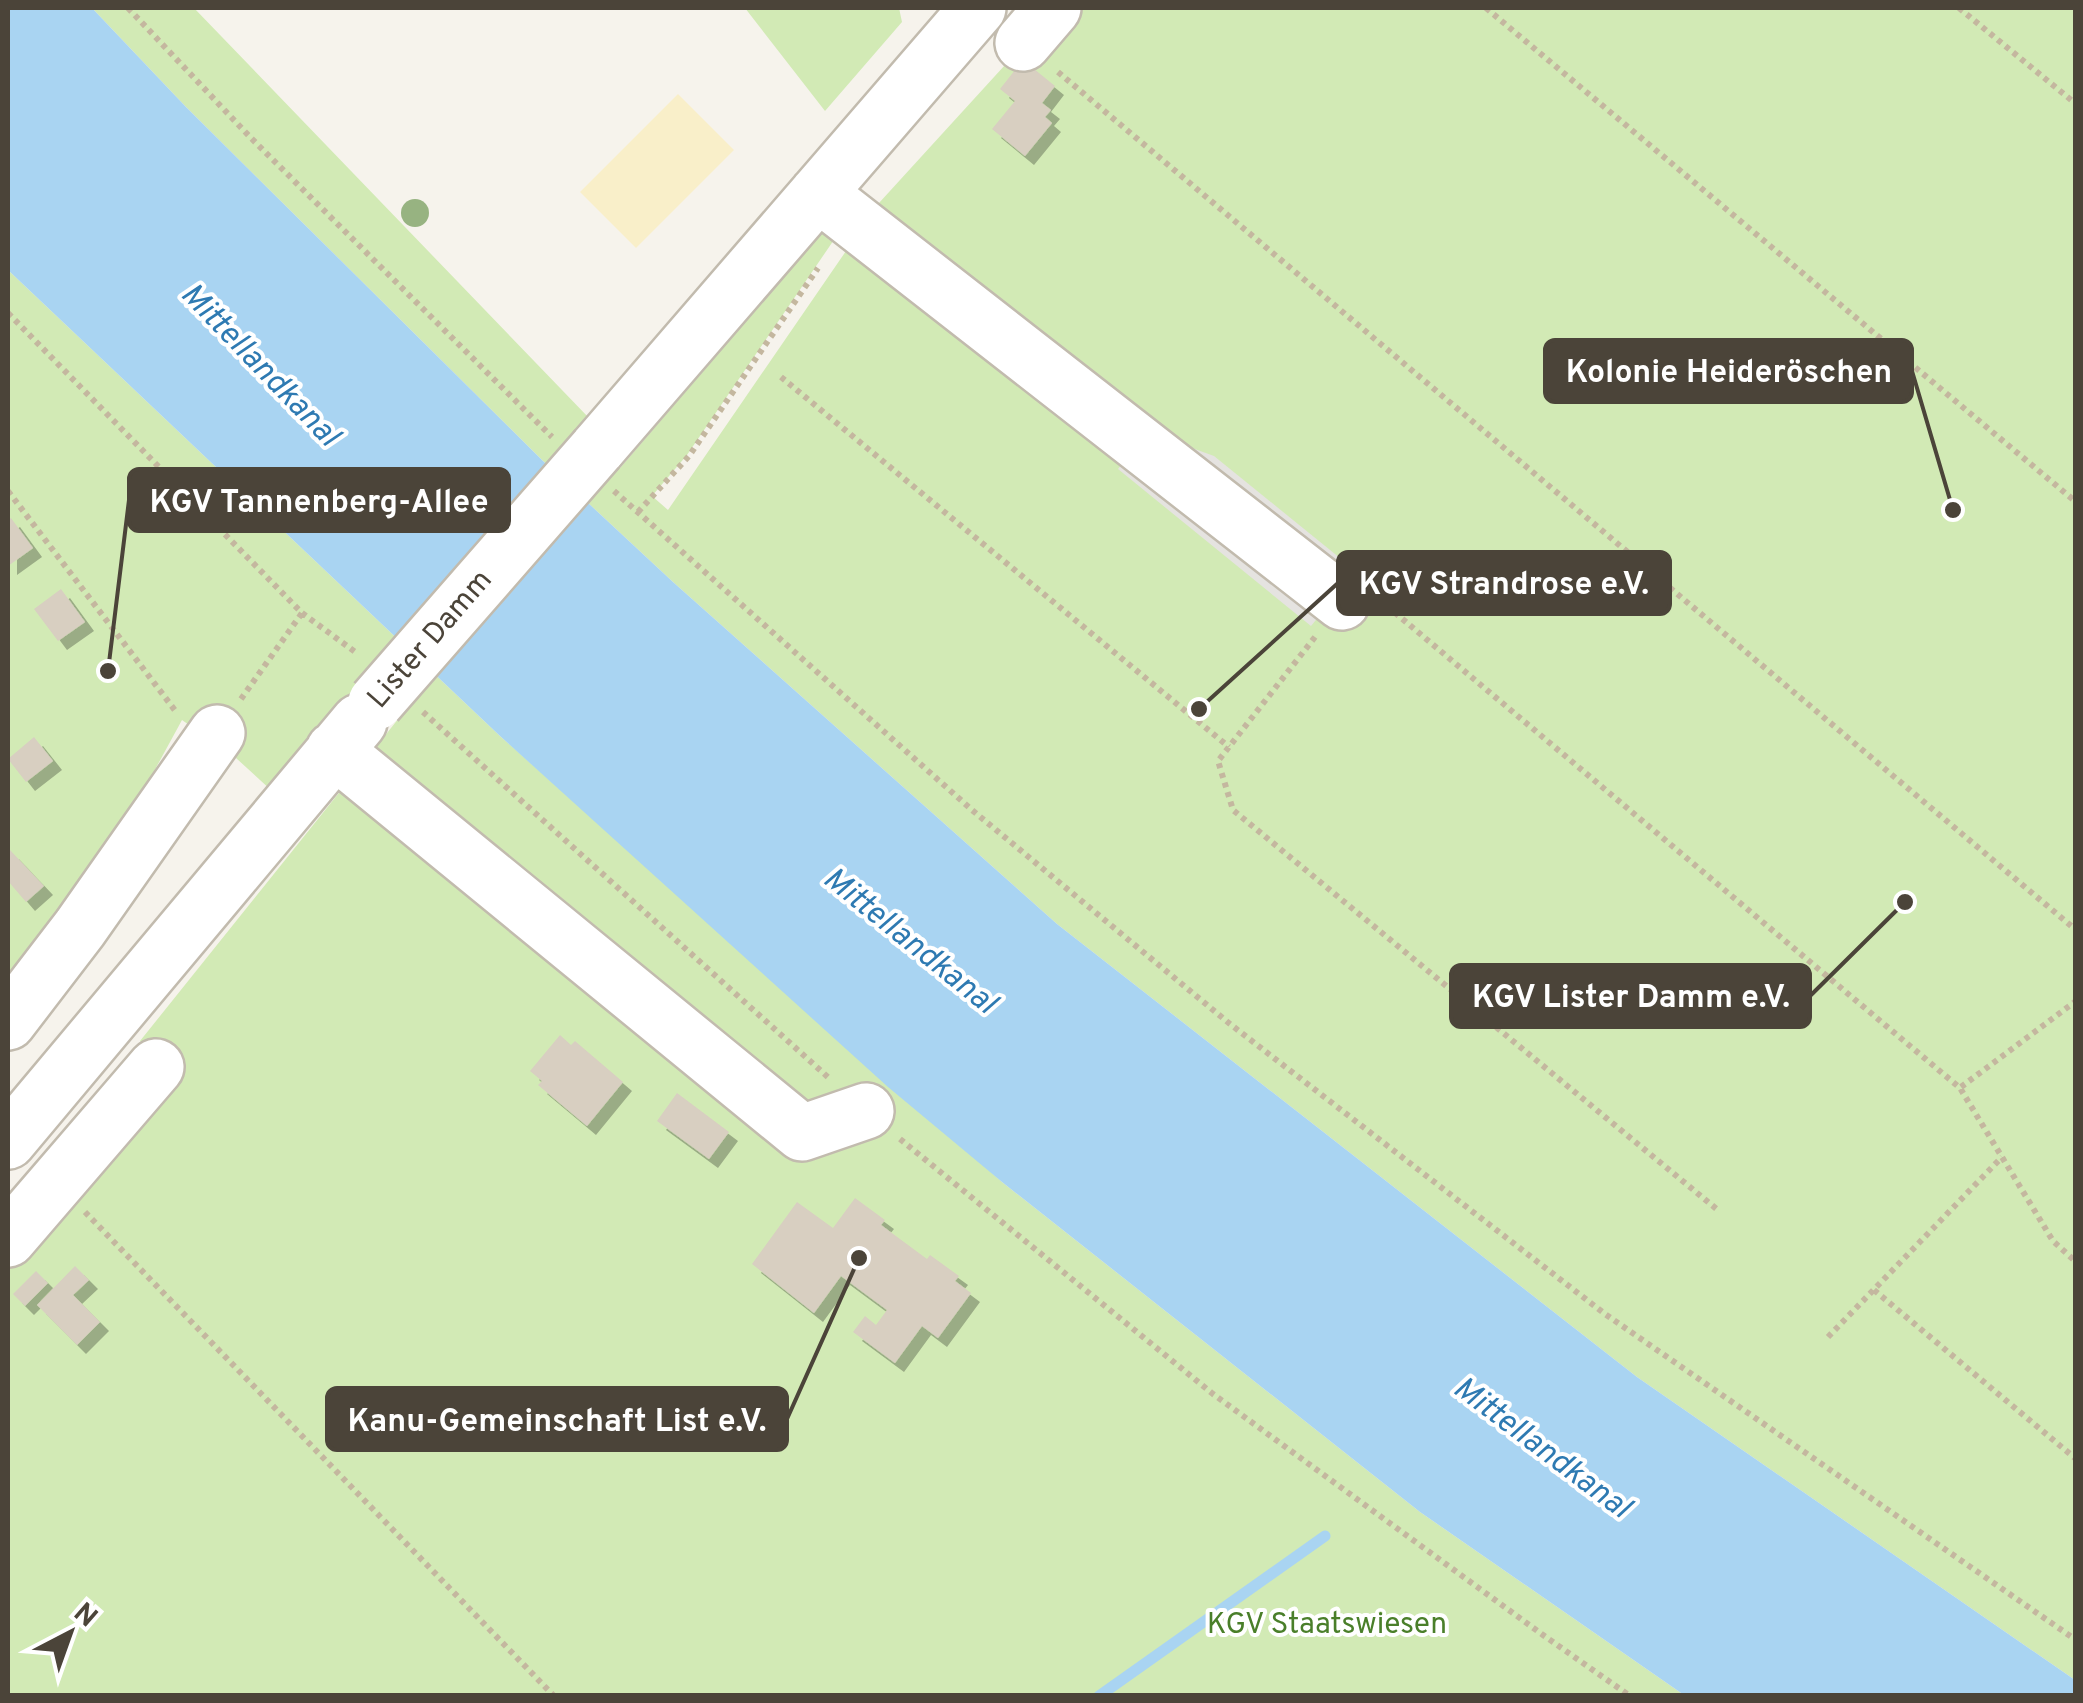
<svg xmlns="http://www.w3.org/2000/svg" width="2083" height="1703" font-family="Overpass,sans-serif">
<defs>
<filter id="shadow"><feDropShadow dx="9" dy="9" stdDeviation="0" flood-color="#0004"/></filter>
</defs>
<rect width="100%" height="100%" fill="#f6f3ec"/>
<path fill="#d2eab5" d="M92,8h102l395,410 8,31 23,19 210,-245 10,8 -153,224 -35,41 16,14 211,-307 178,-195h1018v1672l-438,-303 -580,-453 -384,-342 -130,-121 -357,-354z
M745,8h154l3,14 -77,89z
M8,270l492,466 502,446 418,330 264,183h-1676v-442l159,-183 -27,-29 259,-323 -35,-35 -92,108 -36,-33 -54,-38 -60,110 -114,156z"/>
<path fill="#f9efc9" d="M678,94l56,56 -98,98 -56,-56z"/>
<path fill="#e5e3e0" d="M1148,432l66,24 142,115 -45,55 -193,-157z"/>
<path fill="#a9d4f2" d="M8,8h84l94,99 357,354 130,121 384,342 580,453 438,303v15h-391l-264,-183 -418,-330 -114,-95 -388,-351 -492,-466z"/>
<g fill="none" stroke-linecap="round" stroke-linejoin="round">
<path stroke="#a9d4f2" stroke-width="11" d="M1099,1696l226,-160"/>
</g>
<path fill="#d8cfc1" filter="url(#shadow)" d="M1023,60l32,26 -13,17 9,7 -6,7 7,6 -27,33 -33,-27 23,-28 -15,-12z
M11,518l22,30 -25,18v-46z
M61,589l24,33 -27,19 -24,-32z
M34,737l19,24 -27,21 -18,-23z
M10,850l34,36 -18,16 -18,-21v-29z
M560,1035l11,10 4,-4 48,41 -36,44 -49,-41 4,-4 -12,-10z
M677,1093l52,39 -20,27 -52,-38z
M855,1198l30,22 -4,5 46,34 3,-4 29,21 -4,5 16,12 -33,45 -16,-12 -27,37 -42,-31 12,-16 11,9 11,-15 -46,-34 -27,37 -62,-49 45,-62 36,26z
M75,1266l14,14 -16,15 27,27 -23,23 -40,-40z
M36,1271l12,12 -23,23 -12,-12z"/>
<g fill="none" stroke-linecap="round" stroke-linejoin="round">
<defs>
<path id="minor" d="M1023,43l30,-35
M818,193l524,409
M597,449l381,-441
M334,750l468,383 64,-22
M8,1022l72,-94 137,-195
M8,1141l351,-419
M8,1239l148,-172"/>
</defs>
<use href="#minor" stroke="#c2bbae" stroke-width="60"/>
<path stroke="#c4b79f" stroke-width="6" stroke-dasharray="5 5" stroke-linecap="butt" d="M128,8l122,129 302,300
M1486,8l590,494
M1959,8l117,96
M1058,72l1018,858
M8,313l294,300 56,41
M781,377l448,370
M8,491l169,222
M614,491l358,319 258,214 375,290 471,326
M638,512l51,-56 129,-188
M1387,606l573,482 93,153 23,21
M1315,637l-97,124 15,49 486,401
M241,699l61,-86
M423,712l407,367
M1961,1087l115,-86
M900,1139l313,255 330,241 87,61
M85,1212l469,484
M1874,1290l202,169
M1828,1337l174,-180"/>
<use href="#minor" stroke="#fff" stroke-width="55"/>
<defs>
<path id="minor-bridge" d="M376,702l221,-253"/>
</defs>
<use href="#minor-bridge" stroke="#c2bbae" stroke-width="60" stroke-linecap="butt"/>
<use href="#minor-bridge" stroke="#fff" stroke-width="55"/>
</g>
<circle fill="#97b381" cx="415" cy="213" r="14"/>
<g text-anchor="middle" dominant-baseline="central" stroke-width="8" stroke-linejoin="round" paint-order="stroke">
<g font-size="30" fill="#4b4439" stroke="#fff">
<text transform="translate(431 640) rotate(-49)">Lister Damm</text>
</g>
<g font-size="30" fill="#4a7f2a" stroke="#fff">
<text x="1327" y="1625">KGV Staatswiesen</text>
</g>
<g font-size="32" font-style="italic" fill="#2e7ab2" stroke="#fff">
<text transform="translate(259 366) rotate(46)">Mittellandkanal</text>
<text transform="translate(909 942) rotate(39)">Mittellandkanal</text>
<text transform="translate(1541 1449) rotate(37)">Mittellandkanal</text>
</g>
</g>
<path fill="none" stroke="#4b4439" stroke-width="4" d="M1953 510L1912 371M108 671L129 500M1199 709L1338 583M1905 902L1810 996M859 1258L787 1419"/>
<g fill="#4b4439" stroke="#fff" stroke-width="4">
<circle cx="1953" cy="510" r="10"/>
<circle cx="108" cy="671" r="10"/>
<circle cx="1199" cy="709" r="10"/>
<circle cx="1905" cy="902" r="10"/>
<circle cx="859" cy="1258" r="10"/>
</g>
<g fill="#4b4439" stroke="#4b4439" stroke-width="4">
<rect x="1545" y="340" width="367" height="62" rx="10"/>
<rect x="129" y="469" width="380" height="62" rx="10"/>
<rect x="1338" y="552" width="332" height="62" rx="10"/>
<rect x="1451" y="965" width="359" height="62" rx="10"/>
<rect x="327" y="1388" width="460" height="62" rx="10"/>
</g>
<g font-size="32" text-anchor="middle" font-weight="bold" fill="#fff">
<text x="1729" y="382">Kolonie Heideröschen</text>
<text x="319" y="512">KGV Tannenberg-Allee</text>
<text x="1504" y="594">KGV Strandrose e.V.</text>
<text x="1631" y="1007">KGV Lister Damm e.V.</text>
<text x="557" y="1431">Kanu-Gemeinschaft List e.V.</text>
</g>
<rect width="2083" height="1703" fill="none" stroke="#4b4439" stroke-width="20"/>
<g transform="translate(70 1633) rotate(41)" stroke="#ffffff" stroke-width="8" paint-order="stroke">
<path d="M0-8L18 38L0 25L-18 38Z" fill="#4b4439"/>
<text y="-15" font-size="28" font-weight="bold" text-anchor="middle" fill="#4b4439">N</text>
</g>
</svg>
